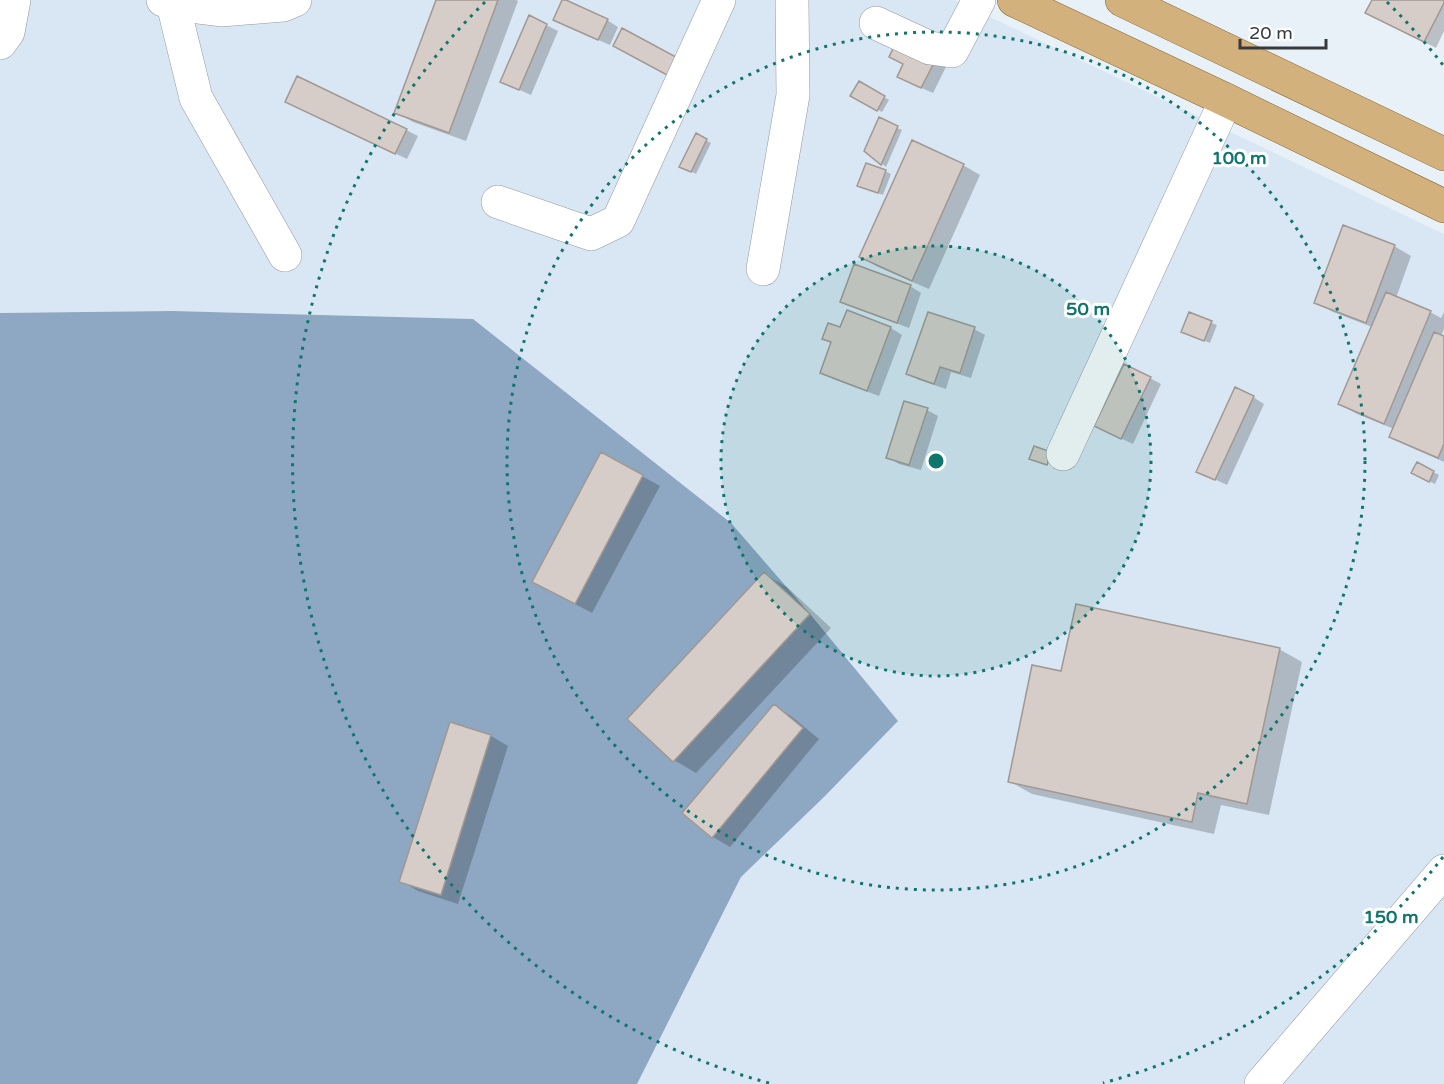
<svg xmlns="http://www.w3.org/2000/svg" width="1444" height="1084" font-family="'Varela Round',sans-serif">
<rect width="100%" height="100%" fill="#e9f1f8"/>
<path fill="#d9e7f4" d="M0,0h955l489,234v850h-807l104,-207 83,-80 74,-76 -425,-402 -301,-8 -172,2z"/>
<path fill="#8ea7c2" d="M172,311l301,8 258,204 79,91 88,107 -74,76 -83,80 -104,207h-637v-771z"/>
<path fill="#0003" d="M437,0h79l2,1 -52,140 -53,-19 -17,-10z
M1374,0h70v31l-8,17 -57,-29z
M530,17l28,14 -27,64 -18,-8z
M607,20l11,7 -8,18 -44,-19z
M937,56l11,7 -15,30 -23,-10z
M859,83l30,17 -7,12 -30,-17z
M298,108l108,22 12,6 -11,23z
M897,128l5,2 -16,37 -21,-16z
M696,135l15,8 -15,31 -10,-5z
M963,165l17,10 -51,114 -51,-22 -17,-10z
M885,171l6,3 -8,21 -19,-7z
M1394,246l17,10 -15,42 34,14 11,6 3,-6v17l-3,7 3,1v125l-36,-16 -17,-9 3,-8 -37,-15 -17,-10 32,-77 -39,-15 -17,-9z
M910,286l11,7 -12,35 -56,-21 -11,-6z
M848,312l43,16 11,7 -23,61 -46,-17 -11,-7 11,-29 -9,-5 17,-9z
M1190,314l27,11 -7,18 -22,-9z
M974,329l11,6 -14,43 -20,-6 -5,17 -27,-9 -11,-6z
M1150,378l11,6 -28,60 -26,-12z
M1253,397l11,7 -37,81 -17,-8z
M927,410l11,6 -17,54 -22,-6 -11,-7z
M602,454l58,32 -68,127 -41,-22z
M1417,464l22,11 -4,9 -17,-8z
M764,574l23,13 44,41 -135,145 -22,-13z
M1279,649l23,13 -33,153 -48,-10 -7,29 -182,-40 -23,-13 54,-108z
M774,706l17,10 28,23 -89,108 -17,-10z
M491,736l17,10 -50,158 -40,-13 -17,-10z"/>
<path fill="#d7cdc8" stroke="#a19893" stroke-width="1.5" d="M436,0h62l-49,133 -55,-20z
M562,0h4l42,19 -10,21 -45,-20z
M1372,0h72v3l-20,39 -59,-29z
M529,15l18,9 -28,66 -19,-8z
M622,28l54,29 -9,18 -54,-29z
M899,36l39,19 -17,33 -24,-11 6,-13 -14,-7z
M297,76l110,53 -12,25 -110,-52z
M859,81l26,15 -8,15 -27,-15z
M879,117l19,9 -17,39 -17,-14z
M696,133l11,6 -16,33 -12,-5z
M912,140l52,24 -52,117 -53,-24z
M866,163l20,7 -8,23 -21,-7z
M1343,225l52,20 -29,78 -52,-20z
M854,264l57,21 -14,38 -57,-21z
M1386,292l45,19 -47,113 -46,-20z
M847,310l44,17 -24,64 -47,-18 11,-31 -9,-3 6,-16 12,4z
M928,312l47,15 -15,46 -20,-6 -6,17 -28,-10z
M1189,312l23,9 -8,20 -23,-9z
M1434,332l10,4v108l-6,14 -49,-21z
M1124,364l27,13 -30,62 -27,-13z
M1235,387l19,9 -39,84 -19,-8z
M904,401l24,7 -19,57 -23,-7z
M1034,446l17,6 -4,13 -18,-6z
M601,452l42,23 -68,129 -43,-22z
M1417,462l17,9 -5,11 -18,-9z
M764,572l46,42 -137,148 -46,-43z
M1076,604l204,44 -33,156 -49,-11 -6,29 -184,-40 24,-117 29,6z
M774,704l29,24 -91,110 -30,-25z
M450,722l41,13 -50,160 -42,-13z"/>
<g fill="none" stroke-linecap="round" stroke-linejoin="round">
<defs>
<path id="minor" d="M163,0l10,4 48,6 62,-5 12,-5
M173,4l23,94 89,157
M876,23l54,25 22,3 27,-51
M0,43l8,-11 6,-32
M498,202l93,32 27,-13 101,-221
M763,269l30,-174 -1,-95
M1063,454l163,-354
M1261,1084l183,-213"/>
<path id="major" d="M1014,0l212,100 218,106
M1122,0l322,154"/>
</defs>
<use href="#minor" stroke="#91989f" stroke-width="34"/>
<use href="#major" stroke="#89662f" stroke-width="34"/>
<use href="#minor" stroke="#fff" stroke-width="33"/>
<use href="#major" stroke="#d3b17d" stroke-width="33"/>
</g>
<circle cx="936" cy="461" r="215" fill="#0f766e" fill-opacity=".12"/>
<g fill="none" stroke="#0f766e" stroke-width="3" stroke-dasharray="3 6">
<circle cx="936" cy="461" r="215"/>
<circle cx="936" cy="461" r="429"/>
<path d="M1443 857A644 644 0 0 1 1103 1083M769 1083A644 644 0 0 1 485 2M1387 2A644 644 0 0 1 1443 65"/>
</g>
<circle cx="936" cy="461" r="9" fill="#0f766e" stroke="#fff" stroke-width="3"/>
<g font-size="18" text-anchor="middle" font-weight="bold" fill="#0f766e" stroke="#fff" stroke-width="6" stroke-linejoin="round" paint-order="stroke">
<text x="1239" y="164">100 m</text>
<text x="1088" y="315">50 m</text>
<text x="1391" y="923">150 m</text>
</g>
<path d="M1240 39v9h86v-9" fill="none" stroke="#373a3d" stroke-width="3"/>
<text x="1249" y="39" font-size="18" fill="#373a3d" stroke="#ffffff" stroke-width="4.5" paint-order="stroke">20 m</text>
</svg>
